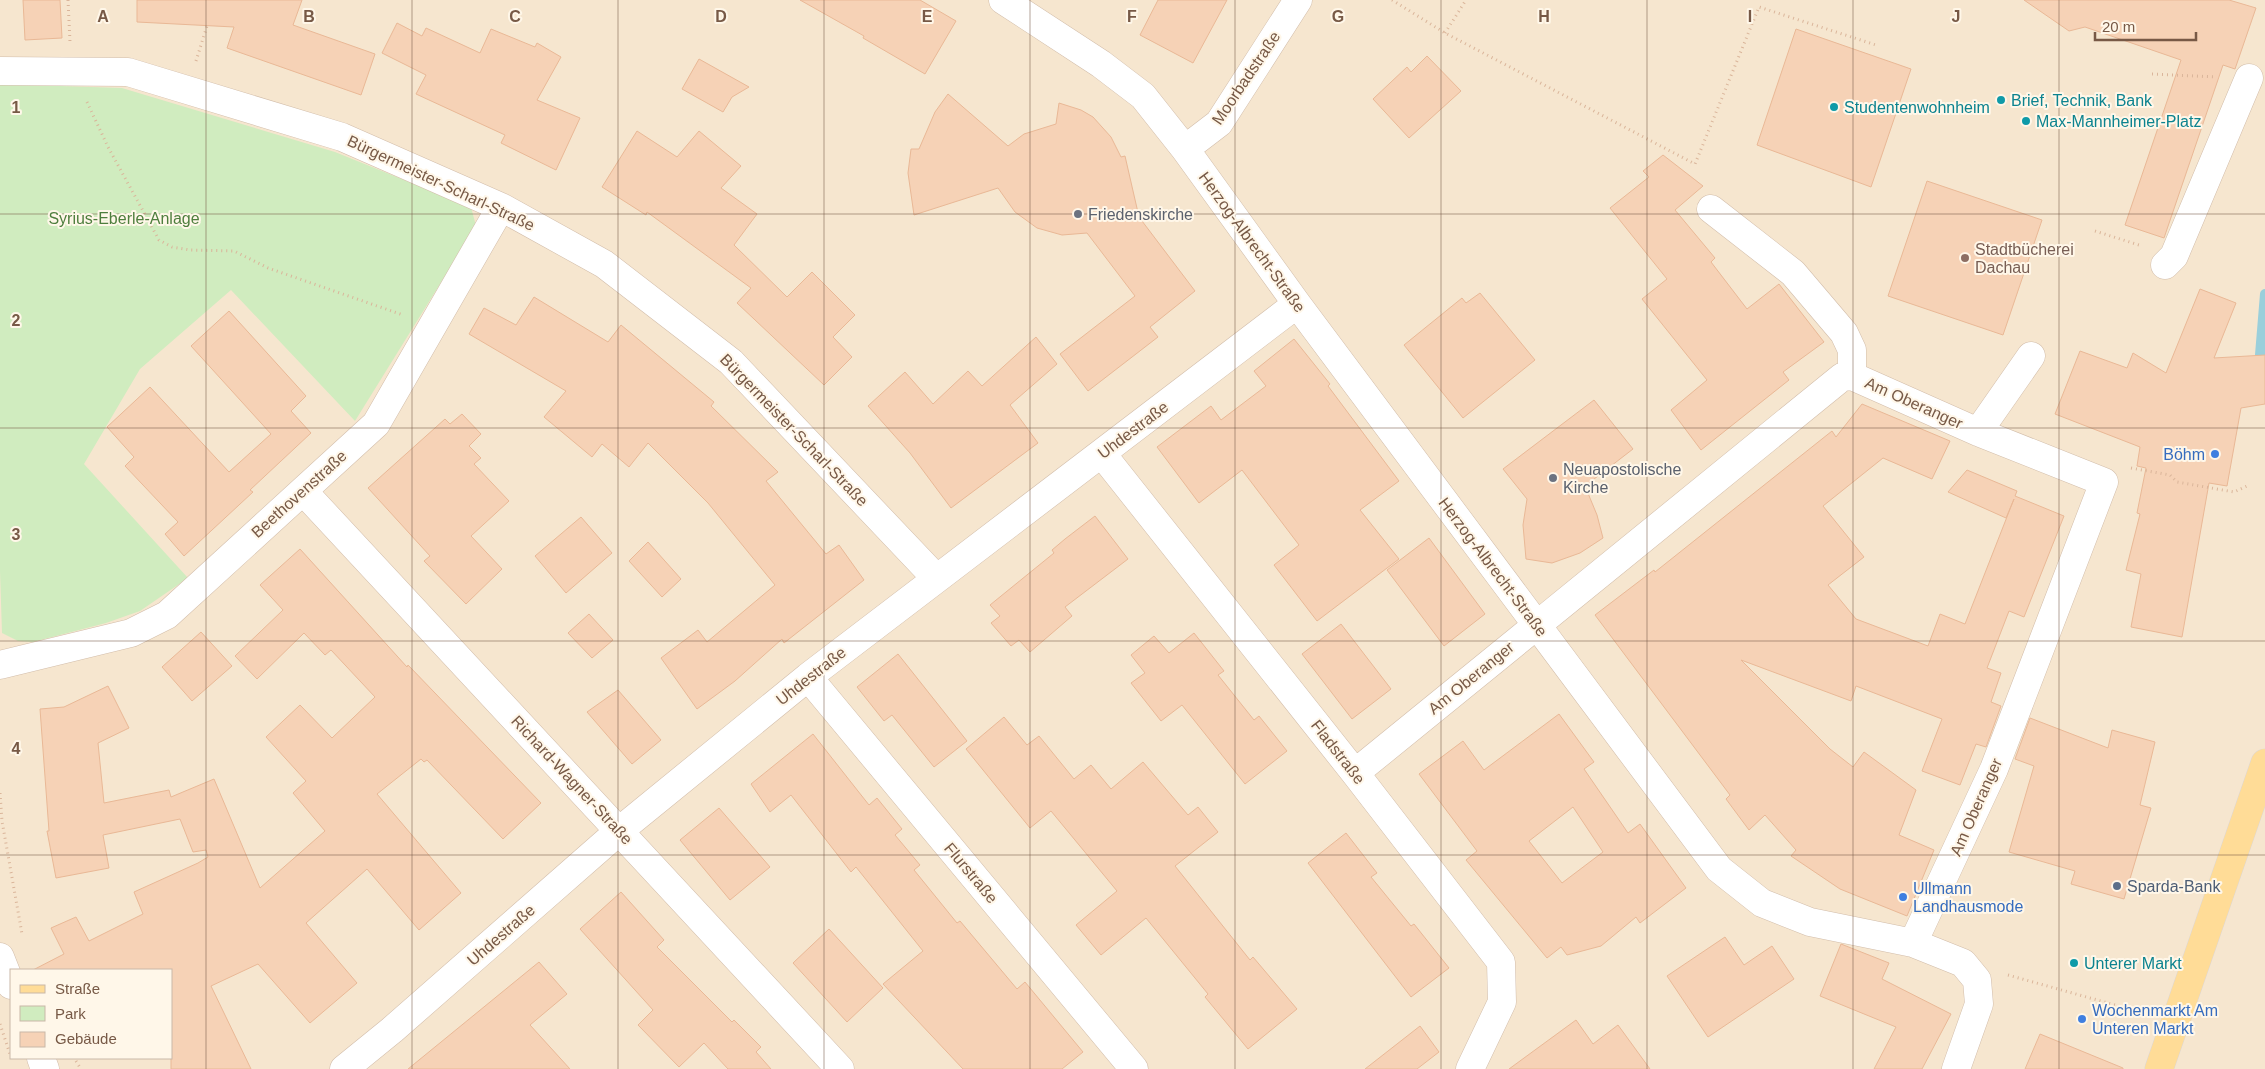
<svg xmlns="http://www.w3.org/2000/svg" width="2265" height="1069" font-family="Arial,sans-serif">
<rect width="100%" height="100%" fill="#fef4e1"/>
<path fill="#f6e6cf" fill-rule="evenodd" d="M0,0h2265v1069h-2265zM11,970h160v88h-160z"/>
<path fill="#d0ecbf" d="M0,84l122,4 213,64 136,55 5,19 -121,195 -124,-131 -91,79 -56,95 104,114 -48,33 -34,12 -73,19 -15,-1 -16,-8 -2,-62z"/>
<g fill="none" stroke-linecap="round" stroke-linejoin="round">
<path stroke="#9acfdb" stroke-width="10" d="M2260,355l5,-61"/>
</g>
<path fill="#f6d2b6" stroke="#e9b896" fill-rule="evenodd" d="M23,0h37l2,38 -37,2z
M137,0h165l-9,25 82,29 -14,41 -134,-47 7,-21 -97,-5z
M800,0h120l36,21 -31,53 -62,-36 1,-2z
M1158,0h69l-34,63 -53,-28z
M2024,0h205l27,8 -21,61 -12,-4 -59,173 -39,-13 56,-165 -96,-33 -16,4z
M397,23l25,13 4,-8 54,25 11,-24 44,18 2,-4 24,14 -24,43 43,18 -24,52 -55,-27 4,-8 -89,-41 10,-19 -44,-22z
M1796,29l115,40 -40,118 -114,-42z
M1427,56l34,35 -52,47 -36,-39 34,-32 4,5z
M699,59l50,28 -17,10 -9,15 -41,-23z
M948,94l60,52 16,-12 32,-10 3,-21 22,7 12,7 18,20 10,20 4,-1 14,61 56,74 -45,36 8,10 -70,54 -28,-37 75,-58 -48,-63 -25,2 -25,-7 -22,-16 -17,-24 -84,27 -6,-42 3,-24h8l16,-37z
M637,131l40,26 22,-26 42,35 -20,22 36,26 -23,31 53,52 25,-25 43,43 -22,22 19,20 -28,28 -87,-82 14,-15 -104,-76 -1,3 -44,-28z
M1663,155l40,31 -28,24 40,48 -4,4 36,47 32,-25 45,58 -41,30 6,8 -88,70 -30,-40 36,-30 -65,-81 25,-20 -57,-71 39,-31 -6,-6z
M1927,181l115,39 -39,115 -115,-39z
M2200,289l36,14 -22,55 51,-3v49l-24,4 -14,78 -18,-3 -27,154 -51,-10 10,-53 -15,-4 14,-56 -3,-1 9,-45 -9,-2 3,-19 -85,-33 25,-63 47,17 6,-15 33,20z
M1480,293l55,67 -72,58 -59,-73 58,-47 4,5z
M534,297l74,45 13,-17 93,77 -3,4 67,66 -12,9 60,73 13,-9 25,35 -80,63 -2,-4 -47,42 -38,28 -36,-51 37,-28 9,12 68,-57 -67,-82 -60,-60 -19,24 -27,-23 -10,13 -48,-40 22,-26 -97,-57 15,-26 32,17z
M229,311l77,85 -15,15 20,22 -61,57 3,2 -69,64 -19,-22 13,-12 -53,-56 9,-9 -27,-30 43,-40 79,85 42,-38 -80,-88z
M1036,337l21,27 -47,41 28,38 -87,65 -41,-55 -42,-47 37,-34 28,32 35,-33 14,15z
M1294,339l36,45 -2,2 71,95 -39,29 39,49 -82,62 -43,-56 25,-20 -57,-75 -43,33 -42,-56 54,-41 10,14 45,-34 -12,-15z
M1594,400l39,49 -48,37 12,29 6,23 -23,15 -28,10 -26,-4 -3,-34 4,-26 -24,-30z
M1862,404l88,37 -18,38 -49,-21 -60,48 41,51 -36,28 28,34 72,27 12,-32 25,10 49,-125 -8,19 -58,-26 19,-22 50,21 -2,5 49,20 -40,101 -15,-6 -22,57 14,5 -10,29 10,4 -15,41 -10,-3 -16,41 -38,-14 20,-52 -86,-33 -5,15 -110,-41 89,89 23,18 11,-15 52,38 -17,45 35,15 -27,66 -67,-27 -49,-33 5,-6 -31,-35 -16,15 -23,-31 4,-4 -135,-180 59,-45 1,2 177,-141 4,6z
M462,414l19,20 -12,12 12,12 -7,6 35,37 -38,35 31,33 -36,35 -42,-43 6,-5 -62,-68 77,-69 5,5z
M1095,516l33,43 -63,48 7,9 -42,36 -11,-12 -8,6 -20,-23 9,-7 -10,-11 64,-52 -2,-3 13,-11z
M581,517l31,36 -46,40 -31,-37z
M1429,538l56,76 -41,32 -57,-76z
M648,542l33,37 -19,18 -33,-36z
M300,549l107,118 1,-2 133,138 -38,36 -76,-79 -3,2 -3,-3 -44,35 84,99 -42,37 -52,-61 -61,54 51,60 -47,40 -52,-59 -47,22 40,83h-80v-99h-138l31,-16 -13,-26 25,-11 13,24 54,-27 -9,-22 64,-29 10,-6 -2,-7 -13,2 -13,-33 -77,16 6,33 -53,10 -9,-47h2l-9,-122 24,-2 44,-21 21,42 -31,15 6,60 65,-13 2,7 43,-18 46,109 65,-57 -32,-38 13,-12 -40,-44 34,-32 32,33 43,-41 -44,-47 -6,5 -21,-22 -47,46 -22,-23 48,-46 -23,-25z
M589,614l24,26 -21,18 -24,-25z
M1341,624l50,65 -39,30 -50,-65z
M201,632l31,34 -40,35 -30,-34z
M1194,633l30,38 -6,4 36,45 5,-4 28,35 -42,33 -63,-79 -21,16 -30,-38 14,-10 -14,-18 23,-19 15,17z
M898,654l69,87 -33,26 -42,-52 -8,6 -27,-34z
M618,690l43,50 -29,24 -45,-52z
M1559,714l35,48 -10,7 44,64 12,-9 46,64 -46,35 -4,-6 -35,29 -34,9 -6,-8 -14,11 -81,-98 11,-9 -58,-77 44,-33 21,29zM1573,807l30,45 -41,31 -33,-42z
M1004,717l23,28 12,-9 35,43 17,-14 20,24 32,-27 45,53 10,-8 20,25 -43,34 75,94 3,-3 44,52 -49,40 -43,-52 3,-3 -62,-76 -45,37 -25,-30 41,-34 -66,-80 -21,17 -64,-79z
M2030,718l78,30 4,-18 43,12 -15,63 11,3 -27,91 -53,-15 4,-13 -66,-19 25,-86 -19,-7z
M813,734l56,71 8,-7 25,31 -7,6 25,30 -6,5 43,53 3,-2 57,68 8,-7 58,70 -21,17h-99l-80,-85 40,-33 -67,-84 -5,5 -60,-77 -21,17 -19,-28z
M719,808l51,59 -40,33 -50,-60z
M1346,833l31,40 -6,4 40,49 3,-2 35,44 -38,29 -103,-134z
M621,892l43,48 -7,7 75,75 2,-2 27,27 -5,5 15,17h-43l-24,-26 -25,24 -41,-42 15,-15 -73,-81z
M829,929l54,59 -36,34 -54,-59z
M1725,937l19,28 28,-19 22,33 -86,58 -41,-61z
M1841,944l48,19 -7,16 69,35 -29,55h-48l22,-42 -76,-31z
M539,962l28,32 -37,31 40,44h-162z
M1576,1020l17,24 25,-19 32,44h-141z
M1420,1026l19,26 -22,17h-52z
M2040,1034l83,34v1h-98z"/>
<g fill="none" stroke-linecap="round" stroke-linejoin="round">
<defs>
<path id="minor" d="M1003,0l98,64 42,32 42,53 112,155 422,565 43,34 48,19 103,21 50,20 14,17 2,24 -23,65
M0,71l128,1 214,65 159,70 103,57 127,98 205,216
M1185,149l34,-26 79,-123
M1711,209l82,64 51,60 8,17v26
M2165,265l9,-9 75,-178
M1978,432l53,-76
M1102,454l253,319 146,189 1,40 -32,67
M303,491l537,578
M0,665l131,-32 36,-18 209,-191 125,-217
M808,677l326,392
M1355,773l487,-396 10,-1 126,56 126,50 -110,287 -81,174
M0,957l11,28
M41,1058l4,11
M344,1069l48,-39 227,-199 189,-154 489,-373"/>
<path id="major" d="M2159,1069l106,-306"/>
</defs>
<use href="#minor" stroke="#d2bdaa" stroke-width="29"/>
<use href="#major" stroke="#ded7d3" stroke-width="29"/>
<path stroke="#dab59a" stroke-width="3" stroke-dasharray="1 4" stroke-linecap="butt" d="M68,0l2,42
M1392,0l53,33 250,131 64,-157 117,38
M1445,33l21,-33
M196,61l11,-35
M2152,74l64,3
M87,102l21,45 51,93 13,7 18,3 44,1 34,17 135,47
M2095,231l47,15
M2131,468l39,7 7,7 57,10 13,-6
M0,793l2,28 20,113
M2008,975l107,30
M0,1024l10,30
M76,1061l5,8"/>
<use href="#minor" stroke="#fff" stroke-width="28"/>
<use href="#major" stroke="#ffdc97" stroke-width="28"/>
</g>
<path fill="none" stroke="#775946" stroke-width="1" stroke-opacity="0.55" d="M206,0v1069M412,0v1069M618,0v1069M824,0v1069M1030,0v1069M1235,0v1069M1441,0v1069M1647,0v1069M1853,0v1069M2059,0v1069M0,214h2265M0,428h2265M0,641h2265M0,855h2265"/>
<g fill="#0f9aa8" stroke="#fff7e9" stroke-width="2">
<circle cx="2001" cy="100" r="5"/>
<circle cx="1834" cy="107" r="5"/>
<circle cx="2026" cy="121" r="5"/>
<circle cx="2074" cy="963" r="5"/>
</g>
<g fill="#6b7280" stroke="#fff7e9" stroke-width="2">
<circle cx="1078" cy="214" r="5"/>
<circle cx="1553" cy="478" r="5"/>
</g>
<circle fill="#8d6e63" stroke="#fff7e9" stroke-width="2" cx="1965" cy="258" r="5"/>
<g fill="#3f7fe0" stroke="#fff7e9" stroke-width="2">
<circle cx="2215" cy="454" r="5"/>
<circle cx="1903" cy="897" r="5"/>
<circle cx="2082" cy="1019" r="5"/>
</g>
<circle fill="#5c6f8a" stroke="#fff7e9" stroke-width="2" cx="2117" cy="886" r="5"/>
<g text-anchor="middle" dominant-baseline="central" stroke-width="4" stroke-linejoin="round" paint-order="stroke">
<g font-size="16" fill="#775946" stroke="#fff7e9">
<text transform="translate(1246 78) rotate(-56)">Moorbadstraße</text>
<text transform="translate(441 183) rotate(25)">Bürgermeister-Scharl-Straße</text>
<text transform="translate(1252 242) rotate(54)">Herzog-Albrecht-Straße</text>
<text transform="translate(1914 403) rotate(24)">Am Oberanger</text>
<text transform="translate(794 430) rotate(46)">Bürgermeister-Scharl-Straße</text>
<text transform="translate(1133 430) rotate(-37)">Uhdestraße</text>
<text transform="translate(299 494) rotate(-42)">Beethovenstraße</text>
<text transform="translate(1493 567) rotate(53)">Herzog-Albrecht-Straße</text>
<text transform="translate(811 676) rotate(-38)">Uhdestraße</text>
<text transform="translate(1471 678) rotate(-39)">Am Oberanger</text>
<text transform="translate(1338 752) rotate(52)">Fladstraße</text>
<text transform="translate(572 780) rotate(47)">Richard-Wagner-Straße</text>
<text transform="translate(1976 807) rotate(-66)">Am Oberanger</text>
<text transform="translate(971 873) rotate(50)">Flurstraße</text>
<text transform="translate(501 935) rotate(-41)">Uhdestraße</text>
</g>
<g font-size="16" fill="#0d838f" stroke="#fff7e9" text-anchor="start">
<text x="2011" y="100">Brief, Technik, Bank</text>
<text x="1844" y="107">Studentenwohnheim</text>
<text x="2036" y="121">Max-Mannheimer-Platz</text>
<text x="2084" y="963">Unterer Markt</text>
</g>
<g font-size="16" fill="#5b616d" stroke="#fff7e9" text-anchor="start">
<text x="1088" y="214">Friedenskirche</text>
<text x="1563" y="469">Neuapostolische<tspan x="1563" dy="18">Kirche</tspan></text>
</g>
<g font-size="16" fill="#4e7e3d" stroke="#fff7e9">
<text x="124" y="218">Syrius-Eberle-Anlage</text>
</g>
<g font-size="16" fill="#785e54" stroke="#fff7e9" text-anchor="start">
<text x="1975" y="249">Stadtbücherei<tspan x="1975" dy="18">Dachau</tspan></text>
</g>
<g font-size="16" fill="#366cbe" stroke="#fff7e9" text-anchor="start">
<text x="2205" y="454" text-anchor="end">Böhm</text>
<text x="1913" y="888">Ullmann<tspan x="1913" dy="18">Landhausmode</tspan></text>
<text x="2092" y="1010">Wochenmarkt Am<tspan x="2092" dy="18">Unteren Markt</tspan></text>
</g>
<g font-size="16" fill="#4e5e75" stroke="#fff7e9" text-anchor="start">
<text x="2127" y="886">Sparda-Bank</text>
</g>
</g>
<g font-size="16" text-anchor="middle" font-weight="bold" fill="#775946" stroke="#fff7e9" stroke-width="4" stroke-linejoin="round" paint-order="stroke">
<text x="103" y="22">A</text>
<text x="309" y="22">B</text>
<text x="515" y="22">C</text>
<text x="721" y="22">D</text>
<text x="927" y="22">E</text>
<text x="1132" y="22">F</text>
<text x="1338" y="22">G</text>
<text x="1544" y="22">H</text>
<text x="1750" y="22">I</text>
<text x="1956" y="22">J</text>
<text x="16" y="113">1</text>
<text x="16" y="326">2</text>
<text x="16" y="540">3</text>
<text x="16" y="754">4</text>
</g>
<rect x="10" y="969" width="162" height="90" fill="#fff7e9" stroke="#c9b8a8"/>
<rect x="20" y="985" width="25" height="8" fill="#ffdc97" stroke="#c9b8a8"/>
<text x="55" y="994" font-size="15" fill="#775946">Straße</text>
<rect x="20" y="1006" width="25" height="15" fill="#d0ecbf" stroke="#c9b8a8"/>
<text x="55" y="1019" font-size="15" fill="#775946">Park</text>
<rect x="20" y="1032" width="25" height="15" fill="#f6d2b6" stroke="#c9b8a8"/>
<text x="55" y="1044" font-size="15" fill="#775946">Gebäude</text>
<path d="M2095 32v8h101v-8" fill="none" stroke="#775946" stroke-width="2.5"/>
<text x="2102" y="32" font-size="15" fill="#775946" stroke="#fff7e9" stroke-width="4" paint-order="stroke">20 m</text>
</svg>
